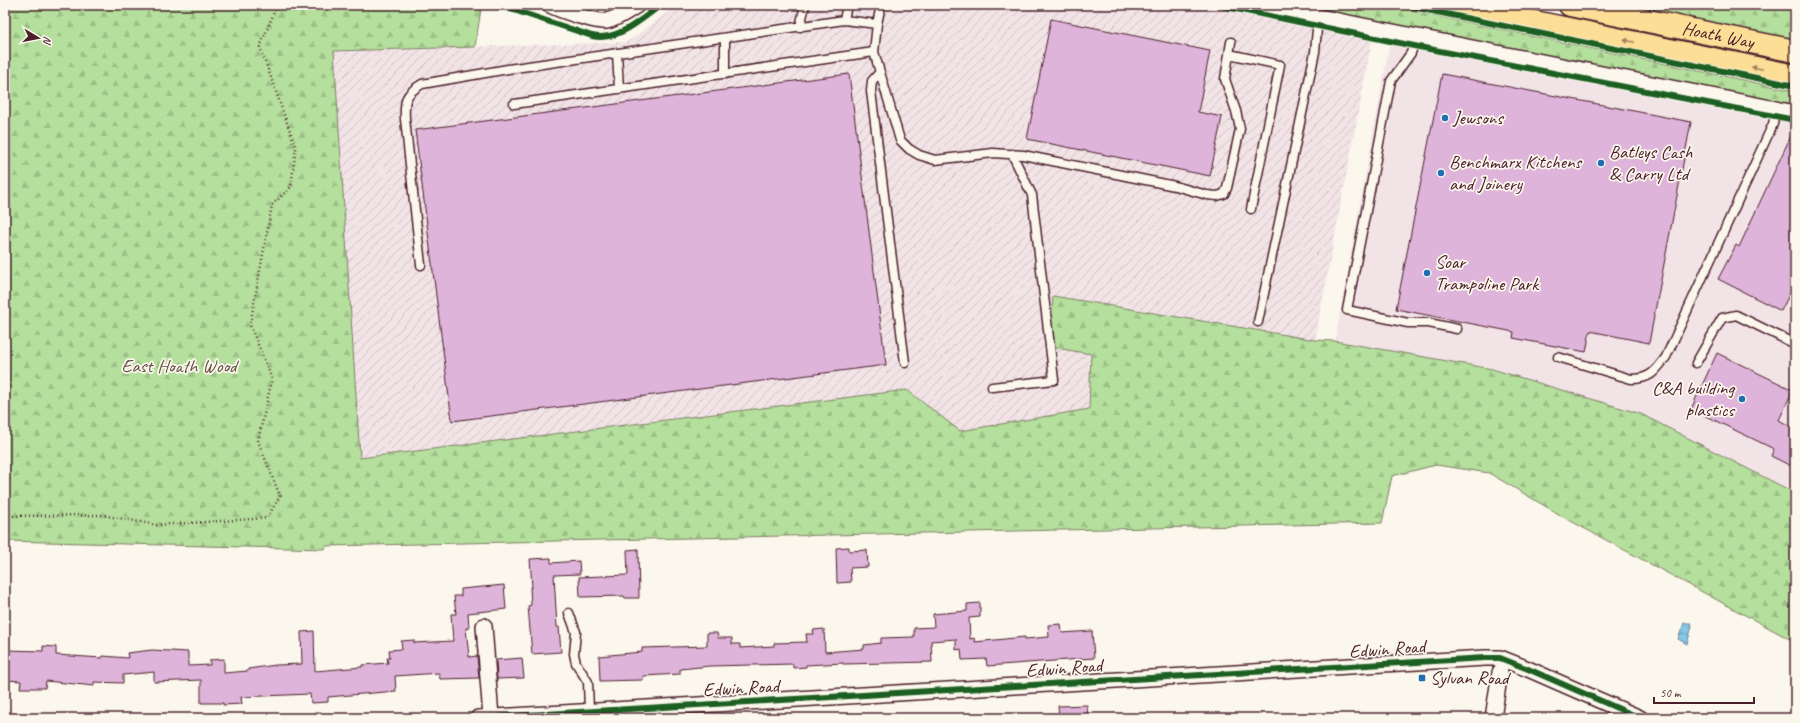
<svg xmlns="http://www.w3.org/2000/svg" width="1800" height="723" font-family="Caveat,sans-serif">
<defs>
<pattern id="industrial-furrows" width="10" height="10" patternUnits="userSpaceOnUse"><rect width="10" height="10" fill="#f2e3e7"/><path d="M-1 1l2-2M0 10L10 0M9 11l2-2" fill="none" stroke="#d1c2c6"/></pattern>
<pattern id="forest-firs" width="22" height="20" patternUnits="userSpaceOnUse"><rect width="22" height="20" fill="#b4df9c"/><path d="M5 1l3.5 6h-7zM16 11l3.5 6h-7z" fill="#9cbf87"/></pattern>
<pattern id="water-waves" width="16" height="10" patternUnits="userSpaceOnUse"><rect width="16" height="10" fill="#84c6e5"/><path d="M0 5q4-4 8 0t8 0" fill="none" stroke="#6ea0ba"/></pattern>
</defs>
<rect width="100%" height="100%" fill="#fbf7ec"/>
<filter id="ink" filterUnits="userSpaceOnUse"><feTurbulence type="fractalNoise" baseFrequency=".025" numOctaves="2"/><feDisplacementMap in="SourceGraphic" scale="8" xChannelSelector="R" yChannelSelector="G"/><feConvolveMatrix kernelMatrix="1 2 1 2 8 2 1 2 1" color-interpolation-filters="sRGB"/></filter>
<g filter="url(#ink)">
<path fill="#f2e3e7" d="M1393,25l402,84v384l-154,-79 -149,-45 -157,-28z"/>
<path fill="url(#industrial-furrows)" d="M678,5h527l167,35 -57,300 -262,-44 39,58 -3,55 -129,22 -53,-41 -547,68 -26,-407 293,-9z"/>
<path fill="url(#forest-firs)" stroke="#7f7f64" d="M5,5h464l12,4 -6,38 -141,4 26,407 547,-68 53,41 129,-22 2,-55 -41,-7 3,-51 262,44 20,1 157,28 149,45 154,79v149l-228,-123 -78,-46 -53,-8 -44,11 -10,47 -1056,23 -1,3 -320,-8z
M1293,5h90l20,4 392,82v18z
M1614,5h166l15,3v34z"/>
<path fill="url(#water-waves)" stroke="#6d839b" d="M1684,623h7l1,3 -5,18 -9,-5z"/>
<path fill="#deb4da" stroke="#4a1f2b" d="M1051,19l159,32 -12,61 24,5 -12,59 -183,-37z
M849,74l37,291 -434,56 -37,-291z
M1442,74l249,48 -42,221 -59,-12 -4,21 -73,-14 1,-6 -118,-23z
M1795,127v156l-14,28 -63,-32 18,-34 3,2z
M1717,353l76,37 -14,30 16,9v39l-24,-12 3,-7 -83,-40z
M849,547v4l18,-1 1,17 -18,1 1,14 -14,1 -1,-35z
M638,549l1,49h-14l-1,-2 -44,1 -1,-20 49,-2 -1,-25z
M551,558v5l28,-2 1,13 -26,1 3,52h2l2,25 -29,2 -4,-48 3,-1 -1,-18h2l-2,-28z
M504,585l2,24 -38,4 1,15h-3l3,29 8,-1 2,22 -39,1 -1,-6 -44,3 1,15 -68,6v5l-17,1 -1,-9 -69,3 1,7 -19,1v-2h-22v-23l-47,2v-10l-31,3v8l-29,-1v4l-48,-5 -1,7h-25l1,-7 -16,-1v-30l38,1v-5l13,1v8l46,3 1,-2 25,2 -1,-5 25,-3 36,2v14l22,-1v-5l14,-1v14l24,-2v-2l28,-4 26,-1 -1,-32 13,-1 1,40 47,-4v-2l26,-2 -1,-5h3l-1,-8 13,-1 -1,-8 13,-1v3l39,-2 -2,-27h5l-2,-18h7v-7z
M980,603v14l-11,1 1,21 4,-1 1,4 50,-5v2l24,-2 -1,-12 13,-1 1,9 30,-2 2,27 -107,8 -1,-7 -24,1 -1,-11 -5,1v-11l-25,2 1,21 -89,2v-1l-37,2v2l-13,1v-4l-83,2 -30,3v5l-37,2v4l-43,1 -1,-25 43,-4v-4l65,-2v-13h10l1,5h14v6h8v4l34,-2v-3l33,-1 -1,-8h8l-1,-4 11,-1 1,23 39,-3v-4l17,-2v-5l33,-1v-9l20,-1 -1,-13 34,-3v-7z
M522,658l2,20 -27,1 -1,-19z
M1087,705l1,13h-29l-1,-12z"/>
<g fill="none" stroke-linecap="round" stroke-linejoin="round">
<defs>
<path id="service" d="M881,5l-4,19 -3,28 26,88 9,9 10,6 16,5 58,-7 30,2 152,31 32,9 10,1 7,-2 3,-6 13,-59 -4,-18 -11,-32 6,-37
M844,20l3,-15
M800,27l5,-22
M1416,37l-5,16 -20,28 -44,229 61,13h21l28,6
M725,38v36
M617,53l2,36
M1229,54l51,11 -29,144
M880,72l-8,9 -1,10 34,272
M514,104l360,-52
M421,265l-16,-146c-1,-19 0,-25 17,-35l86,-15 336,-49 33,4
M1258,322l57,-270 3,-35
M1558,357l73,22c19,0 24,-7 35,-22l107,-233 3,-15
M1696,363l26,-45 14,-3 59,29
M992,387l62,-7 -22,-185 -20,-41
M569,613l7,19 -2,22 2,9 12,19 1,29"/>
<path id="minor" d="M550,5c9,5 48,18 57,16 11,-3 21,-10 30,-16
M1259,5l536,108
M484,626l7,91
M478,718l1007,-60h15l28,11 112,49
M1493,718l7,-46"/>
<g id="primary">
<path d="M1453,5l342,71"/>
<path id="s1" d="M1570,5l225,46"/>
</g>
</defs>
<use href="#service" stroke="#4a1f2b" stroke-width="11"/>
<use href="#minor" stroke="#4a1f2b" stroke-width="18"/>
<use href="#primary" stroke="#4a1f2b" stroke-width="25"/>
<path stroke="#4a1f2b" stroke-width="2.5" stroke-dasharray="1 3" stroke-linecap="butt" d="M5,516l97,-1 55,10 110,-7 13,-22 -22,-55 14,-62 -22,-54 22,-120 19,-18 5,-39 -36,-101 17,-42"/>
<use href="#service" stroke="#fbf7ec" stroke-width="8"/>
<use href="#minor" stroke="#fbf7ec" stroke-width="15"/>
<use href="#primary" stroke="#fdde96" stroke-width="22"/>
<defs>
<path id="cycleway" d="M499,5l93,31c26,6 49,-17 69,-31
M1217,5l197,41 381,74
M1403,5l392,81
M478,718l1007,-60h15l28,11 112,49"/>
</defs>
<use href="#cycleway" stroke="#fbf7ec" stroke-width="8"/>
<use href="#cycleway" stroke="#1b5e20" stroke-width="6"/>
</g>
<defs><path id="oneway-solid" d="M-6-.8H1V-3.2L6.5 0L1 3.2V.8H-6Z"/></defs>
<g fill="#a47e60">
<use href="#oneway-solid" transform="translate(1629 41) rotate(-168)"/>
<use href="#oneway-solid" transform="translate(1757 68) rotate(-168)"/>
</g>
</g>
<g fill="#1f6fb2" stroke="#fbf7ec" stroke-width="1.5">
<circle cx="1445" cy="118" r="4"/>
<circle cx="1601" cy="163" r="4"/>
<circle cx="1441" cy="173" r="4"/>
<circle cx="1427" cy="273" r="4"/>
<circle cx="1742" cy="399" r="4"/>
<rect x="1418" y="674" width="8" height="8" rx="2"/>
</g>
<g text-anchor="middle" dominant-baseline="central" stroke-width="3.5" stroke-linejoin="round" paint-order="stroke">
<g font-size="19" fill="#4a1f2b" stroke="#fbf7ec">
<text stroke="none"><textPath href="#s1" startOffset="151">Hoath Way</textPath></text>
<text transform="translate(1387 649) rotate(-4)">Edwin Road</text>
<text transform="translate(1064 668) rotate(-4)">Edwin Road</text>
<text transform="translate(741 688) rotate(-3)">Edwin Road</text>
</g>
<g font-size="19" fill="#4a1f2b" stroke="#fbf7ec" text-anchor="start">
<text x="1453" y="118">Jewsons</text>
<text x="1609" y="152">Batleys Cash<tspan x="1609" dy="22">&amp; Carry Ltd</tspan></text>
<text x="1449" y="162">Benchmarx Kitchens<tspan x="1449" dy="22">and Joinery</tspan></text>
<text x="1435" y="262">Soar<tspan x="1435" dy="22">Trampoline Park</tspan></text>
<text x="1734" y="388" text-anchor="end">C&amp;A building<tspan x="1734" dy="22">plastics</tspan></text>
<text x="1430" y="678">Sylvan Road</text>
</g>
<g font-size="19" fill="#644f47" stroke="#fbf7ec">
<text x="179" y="366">East Hoath Wood</text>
</g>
</g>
<rect width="1800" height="723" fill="none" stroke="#fbf7ec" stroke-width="20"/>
<rect x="10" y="10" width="1780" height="703" fill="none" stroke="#4a1f2b" stroke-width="1.5" filter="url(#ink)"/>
<g transform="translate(38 38) rotate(100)" stroke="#fbf7ec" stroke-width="3" paint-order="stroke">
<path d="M0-3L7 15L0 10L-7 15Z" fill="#4a1f2b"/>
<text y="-6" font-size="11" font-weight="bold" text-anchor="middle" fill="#4a1f2b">N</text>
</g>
<path d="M1654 697v6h100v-6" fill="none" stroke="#4a1f2b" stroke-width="2"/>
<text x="1660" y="697" font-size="12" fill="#4a1f2b" stroke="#fbf7ec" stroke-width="3" paint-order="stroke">50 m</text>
</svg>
